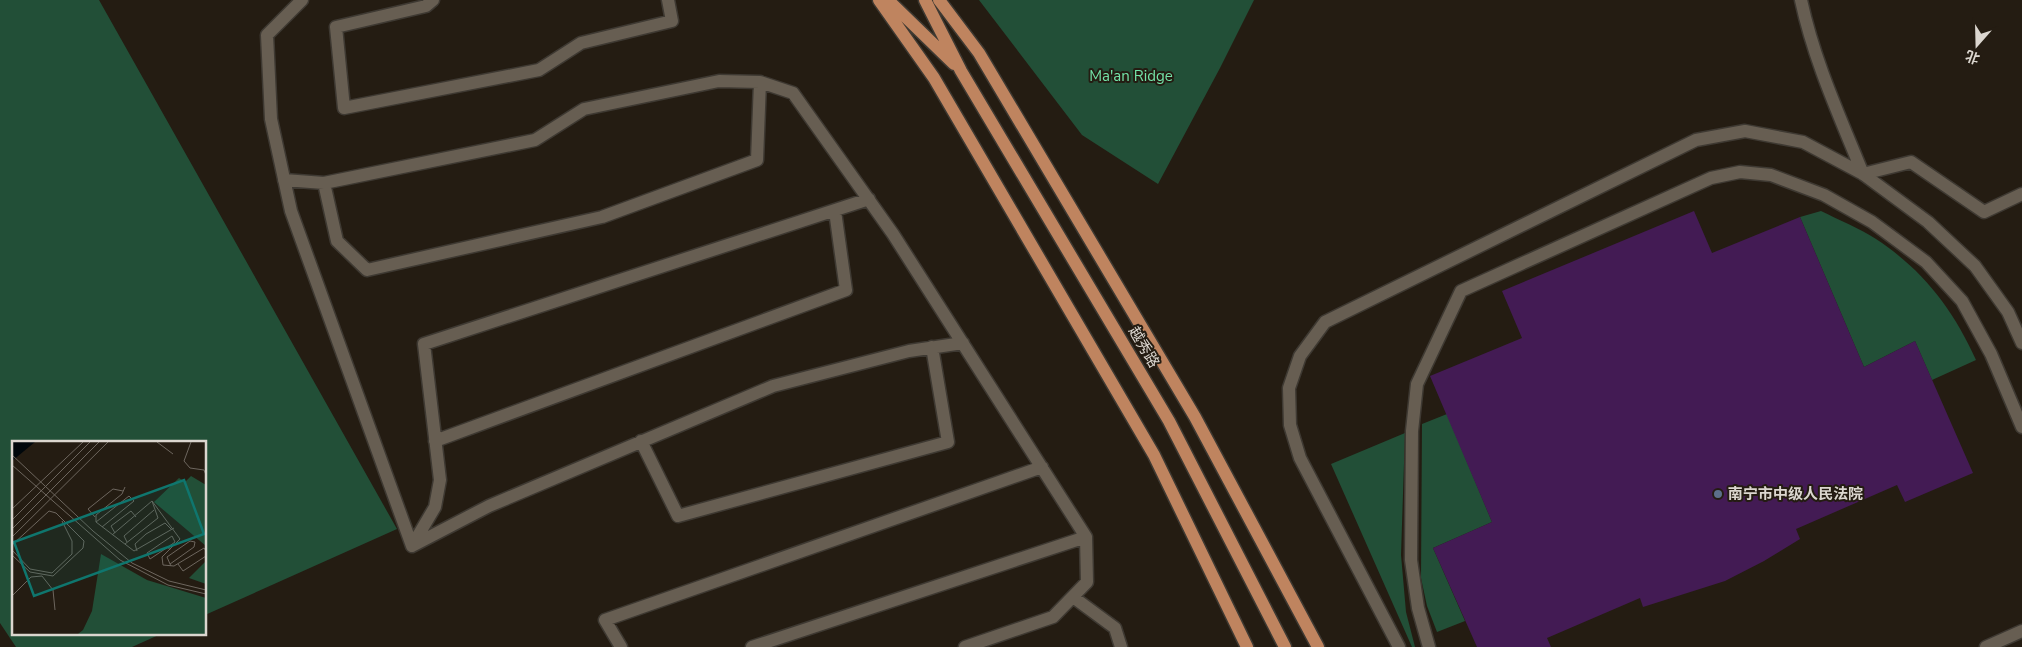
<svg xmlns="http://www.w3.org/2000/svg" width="2022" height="647" font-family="'Nunito Sans','Noto Sans SC',sans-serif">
<rect width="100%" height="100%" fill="#241c12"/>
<path fill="#224f37" d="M0,0h99l298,529 -192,86v-173h-191v191h149l-31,14h-116l-16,-24z
M979,0h275l-34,68 -62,116 -76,-49z
M1821,211c18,9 38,17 55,28 47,31 77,70 100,121l-44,20 -17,-39 -51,26 -64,-150z
M1447,414l45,108 -59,26 32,73 -28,11 -10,-26 -6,-28 1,-154z
M1405,433l-4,122 5,57 9,35h-3l-81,-183z"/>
<path fill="#431b54" d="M1694,211l18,42 88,-36 64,150 51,-26 58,132 -68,29 -8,-17 -101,44 4,10 -36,22 -39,20 -82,26 -3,-9 -93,40 4,9h-74l-44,-99 59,-26 -62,-146 92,-38 -20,-47z"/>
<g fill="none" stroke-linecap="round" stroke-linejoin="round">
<defs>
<path id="minor" d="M302,0l-35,35 4,84 20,92 121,335
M433,0l-7,6 -90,21 8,81 195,-38 42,-27 91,-22 -4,-21
M1801,0c13,61 39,117 62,174l48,-12 73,50 38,-18
M284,180l40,3 211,-43 49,-31 135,-28 41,1 33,11 100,141 193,303 1,45 -34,35 -88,30
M324,183l13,58 30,29 235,-53 155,-57 3,-78
M435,441l411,-151 -11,-79
M641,441l37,75 270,-74 -16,-95
M412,546l23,-39 5,-27 -16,-136 445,-145
M412,546l77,-40 284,-120 136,-35 54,-8
M1073,597l42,31 6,19
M621,647l-16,-27 437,-153
M752,647l334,-110
M1399,647l-99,-189 -10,-33 -1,-37 11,-32 25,-34 371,-182 49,-9 58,11 60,32 65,48 47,44 33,46 14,31
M1429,647l-11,-39 -7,-48 1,-129 5,-47 44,-93 250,-113 29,-6 31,3 53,20 48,27 54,40 36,39 29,53 31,73
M1986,647l36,-16"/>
<path id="major" d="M879,0l55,78 220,377 93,192
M888,0l66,64
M925,0l36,71 208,350 116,226
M939,0l40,53 216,364 123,230"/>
</defs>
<use href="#minor" stroke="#3e3932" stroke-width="15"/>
<use href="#major" stroke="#3e3932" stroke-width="15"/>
<use href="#minor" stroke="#675e52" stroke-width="12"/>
<use href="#major" stroke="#bf845f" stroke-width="12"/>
</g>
<circle fill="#5c6f8a" stroke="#241c12" stroke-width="2" cx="1718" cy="494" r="5"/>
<g text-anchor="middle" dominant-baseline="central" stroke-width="4" stroke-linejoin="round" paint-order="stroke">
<g font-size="15" fill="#74e4a9" stroke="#241c12">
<text x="1131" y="76">Ma'an Ridge</text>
</g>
<g font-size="15" fill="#dbd6cf" stroke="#241c12">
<text transform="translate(1144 347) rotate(59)">越秀路</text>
</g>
<g font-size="15" font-weight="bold" fill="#dbd6cf" stroke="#241c12" text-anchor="start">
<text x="1728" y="494">南宁市中级人民法院</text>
</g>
</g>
<g transform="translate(12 441)">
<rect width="194" height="194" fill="#241c12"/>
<path d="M179,35l15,9v61l-52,-44 25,-24 6,4zM89,113l46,26 59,18v36h-128l5,-4 9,-19zM194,120v23l-17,-6z" fill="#224f37"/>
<path d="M0,1h23l-23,19z" fill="#00070b"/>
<path fill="none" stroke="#6d665e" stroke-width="1" d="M145,1l16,12M179,1l-7,19 6,7 14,2 2,5M0,14l81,76 39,32 37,18 37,9M0,24l108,95 48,25 38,9M113,46l-3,7 -26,21v7l38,29 40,-23M140,60l28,38 -18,18 1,8 11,1 30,-18 2,3M0,68l71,-67M83,76l-7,-8 25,-20 10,2M0,79l78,-78M84,81l33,-26 5,5 -32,26M0,88l87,-87M103,92l-4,-7 20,-15 5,6M100,94l40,-34M0,96l96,-95M115,101l-3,-6 30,-26M113,103l33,-26 -6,-17M0,104l37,-34 7,2 28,28 -1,7 -30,28 -23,-4 -18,-17M156,106l-18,12 -3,-6 25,-17 3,6 -7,5 2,3M0,109l18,19 22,4 20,-19v-13l-10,-20M125,110l-2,-7 11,-10 19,-11 6,6M158,123l24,-17 1,-5 -5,-1 -23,16 3,7 1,2M166,123l5,7 23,-15M0,155l19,-19 11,-1 11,14 2,20"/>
<path fill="#0f766e" fill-opacity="0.15" stroke="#0f766e" stroke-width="2.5" d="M172,39l20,54 -170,62 -20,-54z"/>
<rect width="194" height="194" fill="none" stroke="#dbd6cf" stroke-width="2.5"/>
</g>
<g transform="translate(1977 45) rotate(200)" stroke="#241c12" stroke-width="4" paint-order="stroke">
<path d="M0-4L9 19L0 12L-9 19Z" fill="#dbd6cf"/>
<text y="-8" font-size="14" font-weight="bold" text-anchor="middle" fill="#dbd6cf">北</text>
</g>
</svg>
